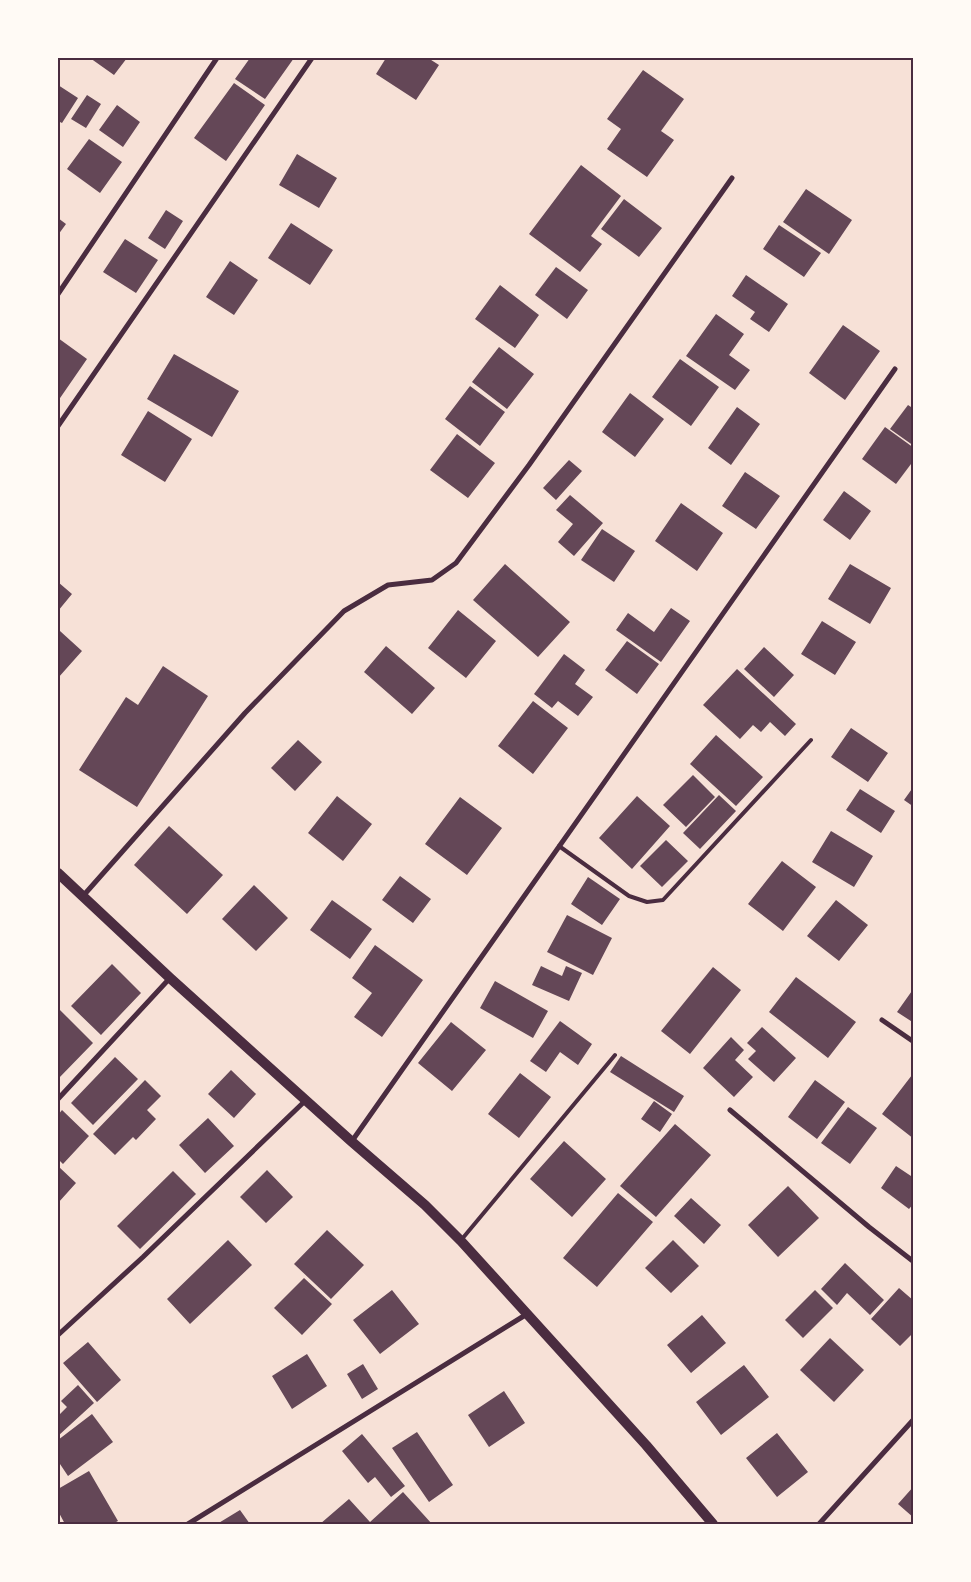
<svg xmlns="http://www.w3.org/2000/svg" width="971" height="1582" font-family="Rubik,sans-serif">
<rect width="100%" height="100%" fill="#f7e1d7"/>
<path fill="#644757" d="M90,58h37l-13,17z
M250,58h44l-29,41 -30,-20z
M386,58h42l11,7 -23,35 -40,-26z
M643,70l41,29 -23,32 13,9 -27,37 -40,-28 14,-20 -14,-10z
M234,83l31,22 -39,56 -32,-23z
M58,85l20,13 -16,25 -4,-2z
M87,95l14,9 -15,24 -15,-9z
M117,105l23,17 -17,25 -24,-17z
M89,139l33,23 -22,31 -33,-24z
M297,154l40,24 -18,30 -40,-23z
M581,165l40,31 -30,40 11,8 -22,28 -51,-38z
M806,189l46,31 -23,34 -46,-32z
M624,199l38,29 -23,29 -38,-28z
M166,210l17,11 -18,28 -17,-11z
M58,218l8,6 -8,11z
M291,223l42,27 -23,35 -42,-27z
M779,225l42,28 -17,24 -41,-28z
M125,239l33,21 -22,33 -33,-21z
M230,261l28,19 -24,35 -28,-18z
M556,267l32,23 -21,29 -32,-24z
M746,275l42,29 -19,28 -19,-13 5,-7 -23,-16z
M500,285l39,30 -24,33 -40,-29z
M716,314l28,20 -15,21 21,15 -15,20 -49,-34z
M843,325l37,26 -35,49 -36,-27z
M58,338l29,21 -29,42z
M499,347l35,27 -27,35 -35,-27z
M174,354l65,37 -27,46 -65,-38z
M680,359l39,28 -28,39 -39,-29z
M470,386l35,26 -25,34 -35,-27z
M630,393l34,26 -29,38 -33,-25z
M908,405l6,4v37l-24,-17z
M737,407l23,17 -29,41 -23,-17z
M148,411l44,28 -27,43 -44,-27z
M885,427l29,21v12l-18,24 -34,-25z
M457,434l38,29 -27,35 -38,-28z
M569,460l13,11 -26,29 -13,-12z
M745,472l35,24 -24,33 -34,-23z
M844,491l27,20 -21,29 -27,-20z
M570,495l33,28 -29,33 -16,-14 15,-18 -17,-14z
M681,503l42,30 -26,38 -42,-30z
M602,529l33,22 -21,31 -33,-22z
M505,564l65,58 -32,35 -65,-57z
M850,564l41,24 -21,36 -42,-25z
M58,582l14,12 -14,17z
M671,608l19,13 -29,41 -45,-32 12,-17 26,19z
M458,610l38,31 -30,37 -38,-30z
M822,621l34,21 -21,33 -34,-21z
M60,631l22,20 -24,27v-45z
M627,641l32,23 -22,30 -32,-24z
M386,646l49,42 -23,26 -48,-42z
M764,647l30,28 -20,22 -30,-28z
M564,654l21,16 -10,14 18,13 -15,19 -20,-15 -6,7 -18,-14z
M163,666l45,30 -71,111 -58,-37 47,-73 12,8z
M737,669l59,55 -11,12 -15,-14 -9,10 -8,-7 -13,14 -37,-34z
M533,701l35,27 -35,46 -35,-28z
M851,728l37,25 -20,29 -37,-25z
M716,735l47,42 -27,29 -46,-42z
M298,740l24,22 -27,29 -24,-23z
M693,775l22,22 -29,30 -23,-22z
M914,786v21l-10,-7z
M860,789l35,22 -14,22 -35,-23z
M719,795l17,16 -36,38 -17,-16z
M337,796l35,28 -29,37 -35,-28z
M637,796l33,30 -38,43 -33,-31z
M460,797l42,31 -35,47 -42,-31z
M169,826l54,49 -36,39 -53,-49z
M831,831l42,25 -19,31 -42,-25z
M666,840l22,21 -26,26 -22,-21z
M782,861l34,26 -33,44 -35,-27z
M400,876l31,23 -18,24 -31,-23z
M588,877l32,22 -18,26 -31,-21z
M254,885l34,33 -32,33 -34,-32z
M332,900l40,29 -22,30 -40,-29z
M836,900l32,25 -29,36 -32,-25z
M567,915l45,23 -19,37 -46,-23z
M375,945l48,35 -41,57 -28,-20 18,-24 -20,-15z
M112,964l29,29 -40,42 -30,-29z
M541,966l21,10 4,-10 16,7 -13,28 -37,-16z
M713,967l28,23 -51,64 -29,-23z
M796,977l60,45 -28,36 -59,-46z
M495,981l53,30 -15,27 -53,-30z
M914,988v35l-17,-11z
M58,1008l35,35 -35,36z
M560,1021l32,23 -14,21 -18,-13 -14,20 -16,-11z
M451,1022l35,28 -34,41 -34,-28z
M762,1027l34,31 -22,24 -26,-23 8,-8 -9,-8z
M731,1037l13,13 -9,10 18,17 -19,20 -31,-29z
M621,1056l63,40 -10,16 -64,-40z
M115,1057l23,22 -45,46 -22,-22z
M231,1070l25,24 -22,24 -26,-24z
M520,1073l31,24 -32,41 -31,-24z
M912,1075l2,2v62l-32,-25z
M145,1080l16,16 -14,14 9,9 -20,21 -3,-3 -18,18 -22,-21z
M815,1080l30,22 -28,37 -29,-22z
M654,1101l18,13 -12,18 -19,-13z
M848,1107l29,21 -27,36 -29,-21z
M62,1110l27,26 -26,28 -5,-5v-44z
M208,1118l26,28 -29,27 -26,-28z
M675,1124l36,31 -55,62 -36,-31z
M564,1141l42,38 -34,38 -42,-38z
M58,1166l18,17 -18,20z
M896,1166l18,12v25l-5,6 -28,-21z
M267,1170l26,27 -27,26 -26,-26z
M173,1171l23,23 -56,55 -23,-23z
M788,1186l31,32 -41,39 -30,-32z
M618,1193l35,29 -56,65 -34,-29z
M691,1198l30,27 -17,19 -30,-28z
M327,1230l37,35 -33,34 -37,-35z
M228,1240l24,25 -62,59 -23,-25z
M673,1240l26,26 -28,27 -26,-25z
M845,1263l39,37 -14,15 -23,-22 -10,12 -16,-16z
M304,1278l28,26 -30,31 -28,-27z
M899,1288l15,13v31l-14,14 -29,-27z
M392,1290l27,34 -39,30 -27,-34z
M815,1290l18,18 -30,30 -18,-18z
M702,1315l24,28 -35,30 -24,-28z
M830,1338l34,32 -30,32 -34,-32z
M88,1342l33,38 -24,22 -34,-39z
M307,1354l20,32 -35,23 -20,-33z
M363,1364l15,25 -16,10 -15,-25z
M744,1365l25,32 -48,38 -25,-33z
M78,1385l16,18 -36,33v-20l9,-9 -6,-6z
M504,1391l21,32 -36,24 -21,-32z
M92,1414l21,28 -45,34 -10,-15v-21z
M417,1432l36,53 -24,17 -37,-54z
M777,1433l31,39 -31,25 -31,-39z
M362,1434l43,52 -14,11 -16,-20 -7,6 -26,-32z
M89,1471l29,50 -6,3h-47l-7,-13v-22z
M914,1486v32l-16,-14z
M403,1492l29,32h-112l29,-25 21,23z
M240,1510l10,14h-33z"/>
<g fill="none" stroke-linecap="round" stroke-linejoin="round">
<path stroke="#4a2c40" stroke-width="4" d="M559,846l70,50 18,6 16,-2 148,-160
M462,1239l153,-184"/>
<path stroke="#4a2c40" stroke-width="5" d="M58,294l159,-236
M58,426l254,-368
M83,896l162,-183 99,-102 44,-26 44,-5 24,-17 73,-98 203,-287
M882,1020l32,22
M58,1099l112,-121
M730,1110l139,117 45,35
M352,1141l543,-772
M58,1335l85,-78 163,-157
M188,1524l339,-210
M819,1524l95,-105"/>
<path stroke="#4a2c40" stroke-width="10" d="M58,873l112,105 181,163 74,64 36,36 185,204 67,79"/>
</g>
<rect width="971" height="1582" fill="none" stroke="#fffaf5" stroke-width="118"/>
<rect x="59" y="59" width="853" height="1464" fill="none" stroke="#4a2c40" stroke-width="2"/>
</svg>
